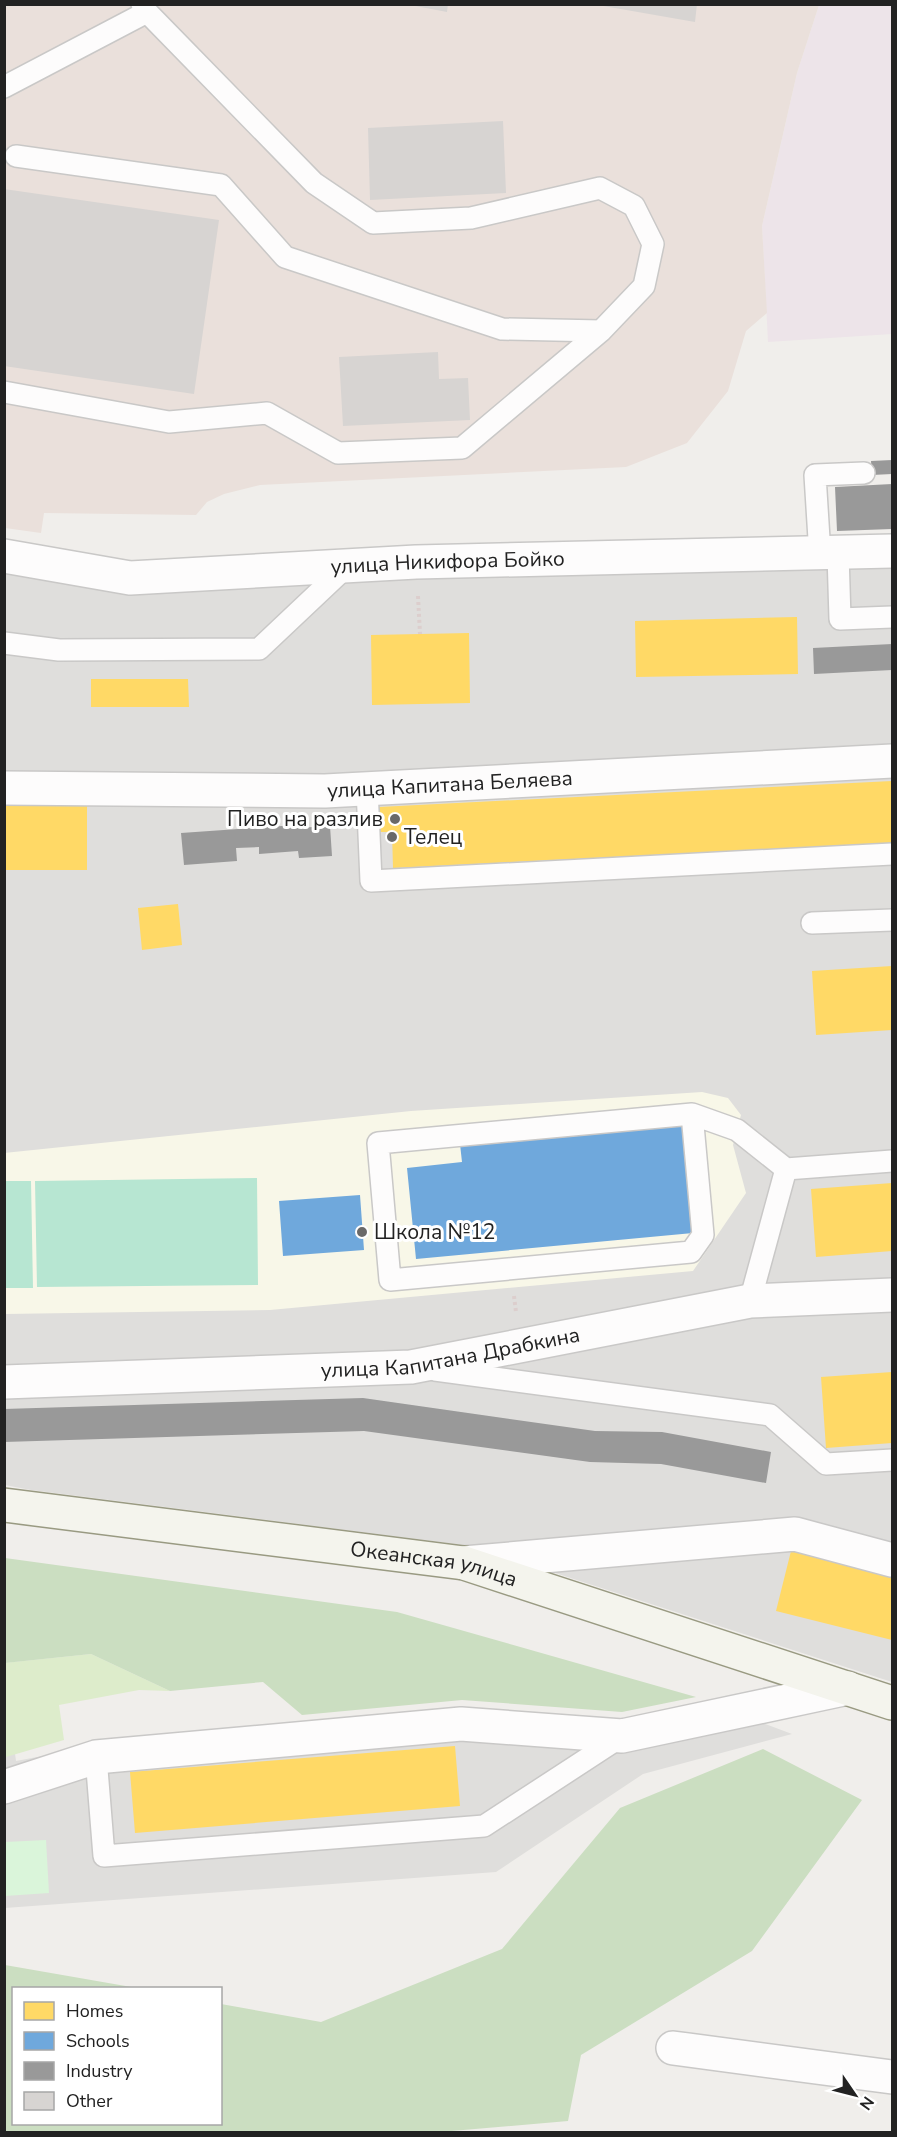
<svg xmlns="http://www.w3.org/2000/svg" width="897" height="2137" font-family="'Nunito Sans',sans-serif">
<rect width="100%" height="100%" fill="#f0eeeb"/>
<path fill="#dfdedc" d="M892,551v1131l-420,-136 -441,-56 -26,-5 -1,-929 126,22z
M4,1671l12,90 111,-21 493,-19 86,-19 86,32 -149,40 -147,98 -491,36z"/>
<path fill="#ede4e9" d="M819,5h73v329l-124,8 -6,-116 35,-153z"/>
<path fill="#f8f7e8" d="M702,1092l26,6 13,17 -8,30 13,48 -53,78 -423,39 -265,4 -1,-161 407,-42z"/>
<path fill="#eae0db" d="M5,5h814l-22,68 -35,153 5,87 -21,18 -18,60 -41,52 -61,24 -366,18 -36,9 -17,8 -11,13 -152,-2 -3,20 -36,-5z"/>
<path fill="#ddeccb" d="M91,1654l79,37 -31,-1 -80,15 5,35 -58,17 -2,-94z"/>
<path fill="#cbdec1" d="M5,1558l392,54 299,85 -74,15 -160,-12 -160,15 -39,-33 -93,9 -79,-37 -86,9z
M763,1749l99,51 -110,151 -171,104 -13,66 -128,11h-435v-167l132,23h-123v136h206l1,-120 100,18 181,-73 118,-141z"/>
<path fill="#daf5da" d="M46,1840l3,53 -44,3v-54z"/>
<path fill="#b7e6d2" d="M257,1178l1,107 -221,2 -2,-106z
M5,1181h26l2,107h-28z"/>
<path fill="#ffd966" d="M797,617l1,57 -162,3 -1,-56z
M469,633l1,70 -98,2 -1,-70z
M91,679h97l1,28h-98z
M892,781v62l-499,25 -1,-36h-12l-1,-25z
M4,800h83v70h-83z
M178,904l4,41 -40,5 -4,-42z
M892,966v64l-76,5 -4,-64z
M892,1183v68l-76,6 -5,-68z
M892,1372v71l-66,5 -5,-71z
M791,1551l101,26v63l-116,-29z
M455,1746l5,60 -325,27 -5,-61z"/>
<path fill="#6fa8dc" d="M683,1124l10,109 -277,26 -9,-91 55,-6 -2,-18z
M360,1195l4,55 -81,6 -4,-55z"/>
<path fill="#999" d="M892,460v14l-20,1 -1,-14z
M892,484v45l-55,2 -2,-44z
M892,644v26l-78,4 -1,-26z
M296,825v3l34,-2 2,30 -33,2 -1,-7 -39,3v-7l-23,1 1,13 -53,4 -3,-32z
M363,1398l232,33 67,1 109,20 -5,31 -105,-19 -71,-2 -226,-31 -360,11v-33z"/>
<path fill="#d7d4d2" d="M405,4h43l-1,8z
M592,4h105l-2,18z
M503,121l3,72 -136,7 -2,-72z
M4,189l215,31 -25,174 -190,-28z
M438,352l1,27 29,-1 2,42 -127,6 -4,-69z"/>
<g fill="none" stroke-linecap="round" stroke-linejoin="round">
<defs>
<path id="service" d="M4,87l143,-75
M16,156l205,29 64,72 217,72 99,2
M4,392l165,30 98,-9 71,40 124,-5 139,-117 43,-45 9,-42 -19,-38 -34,-18 -129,30 -98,5 -59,-40 -167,-171 -5,-8
M838,554l2,65 52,-2
M820,555l-5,-80 49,-2
M4,643l55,7 200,-1 88,-83
M367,788l4,93 521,-27
M812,923l80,-3
M692,1114l11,121 -12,17 -301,28 -12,-137 314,-29 45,16 49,39
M750,1301l36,-132 106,-8
M435,1370l335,45 56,49 66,-4
M96,1757l8,99 380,-30 138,-90"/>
<g id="minor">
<path id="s1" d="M4,556l126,22 286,-16 476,-11"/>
<path id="s2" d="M4,788l321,3 567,-30"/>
<path id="s3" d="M4,1382l407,-15 339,-66 142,-6"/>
<path d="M464,1563l331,-29 97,26"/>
<path d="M4,1787l92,-30 365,-33 161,12 226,-48"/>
<path d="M673,2048l219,29"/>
</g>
<g id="secondary">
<path id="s4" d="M4,1505l460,58 428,140"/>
</g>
</defs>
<use href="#service" stroke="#c9c8c7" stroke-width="24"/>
<use href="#minor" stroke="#c9c8c7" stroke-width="36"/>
<use href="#secondary" stroke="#999a82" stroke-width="36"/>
<path stroke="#dccecd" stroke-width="4" stroke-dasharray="3 3" stroke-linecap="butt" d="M418,596l2,38
M514,1296l2,16"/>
<use href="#service" stroke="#fdfcfc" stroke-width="21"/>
<use href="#minor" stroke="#fdfcfc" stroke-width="33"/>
<use href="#secondary" stroke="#f4f4ed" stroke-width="33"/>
</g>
<g fill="#6a6968" stroke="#fff" stroke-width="2">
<circle cx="395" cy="819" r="6"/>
<circle cx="392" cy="837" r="6"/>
<circle cx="362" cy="1232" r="6"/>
</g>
<g text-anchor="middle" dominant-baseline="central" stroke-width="6" stroke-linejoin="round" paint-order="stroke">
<g font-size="21" fill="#222" stroke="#fff">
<text stroke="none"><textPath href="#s1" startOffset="446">улица Никифора Бойко</textPath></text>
<text stroke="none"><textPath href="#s2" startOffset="446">улица Капитана Беляева</textPath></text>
<text stroke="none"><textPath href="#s3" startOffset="448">улица Капитана Драбкина</textPath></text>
<text stroke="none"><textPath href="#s4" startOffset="434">Океанская улица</textPath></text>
</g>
<g font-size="21" fill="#222" stroke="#fff" text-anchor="start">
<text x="383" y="819" text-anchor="end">Пиво на разлив</text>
<text x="404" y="837">Телец</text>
<text x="374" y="1232">Школа №12</text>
</g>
</g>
<rect width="897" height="2137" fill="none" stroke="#222222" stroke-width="12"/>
<rect x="12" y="1987" width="210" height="138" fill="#ffffff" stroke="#a7a7a7" stroke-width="1.5"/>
<rect x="24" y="2002" width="30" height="18" fill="#ffd966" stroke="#a7a7a7" stroke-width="1.5"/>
<text x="66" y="2017" font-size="18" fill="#222222">Homes</text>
<rect x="24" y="2032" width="30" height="18" fill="#6fa8dc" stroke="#a7a7a7" stroke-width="1.5"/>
<text x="66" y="2047" font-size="18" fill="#222222">Schools</text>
<rect x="24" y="2062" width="30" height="18" fill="#999999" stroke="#a7a7a7" stroke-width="1.5"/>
<text x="66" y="2077" font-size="18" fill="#222222">Industry</text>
<rect x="24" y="2092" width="30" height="18" fill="#d7d4d2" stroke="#a7a7a7" stroke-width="1.5"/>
<text x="66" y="2107" font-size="18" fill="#222222">Other</text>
<g transform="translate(855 2095) rotate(125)" stroke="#ffffff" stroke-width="4.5" paint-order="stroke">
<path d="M0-4.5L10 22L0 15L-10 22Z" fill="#222222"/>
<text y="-9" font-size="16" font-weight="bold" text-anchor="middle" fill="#222222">N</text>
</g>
</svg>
